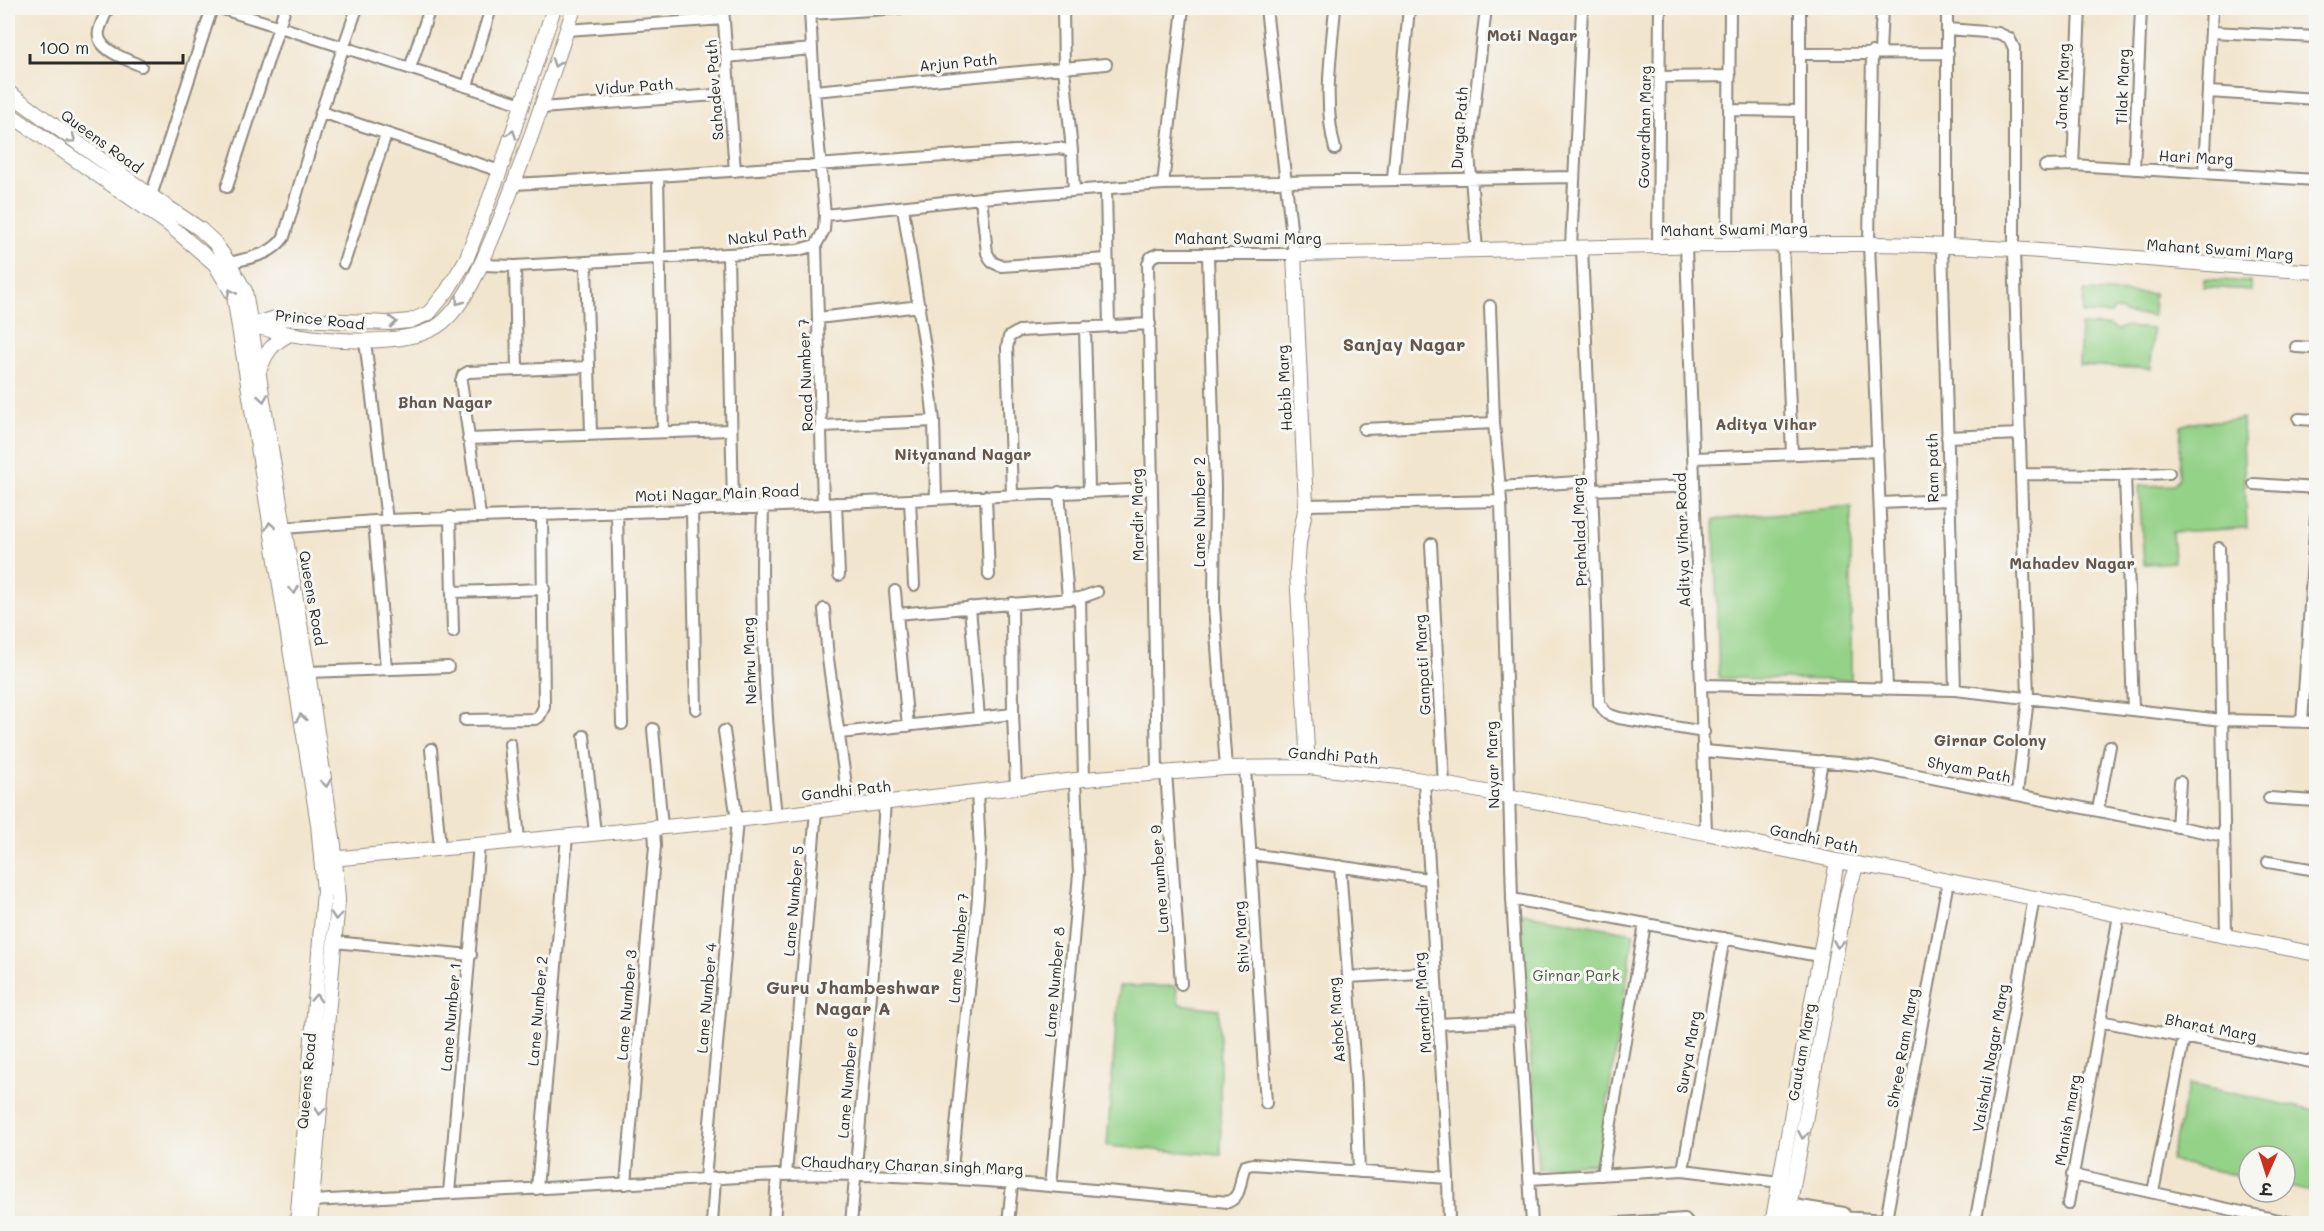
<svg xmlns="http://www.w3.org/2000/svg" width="2324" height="1231" font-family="Mali,'Playpen Sans Deva',sans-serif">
<rect width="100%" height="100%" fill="#f6f6f2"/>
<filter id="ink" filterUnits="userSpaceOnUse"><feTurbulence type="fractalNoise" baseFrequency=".0167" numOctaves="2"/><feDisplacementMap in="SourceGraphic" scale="12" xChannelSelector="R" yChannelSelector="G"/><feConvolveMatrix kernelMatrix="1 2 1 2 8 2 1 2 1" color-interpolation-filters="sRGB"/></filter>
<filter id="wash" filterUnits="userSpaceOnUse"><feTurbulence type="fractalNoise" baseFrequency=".008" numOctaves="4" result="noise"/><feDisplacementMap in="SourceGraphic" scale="24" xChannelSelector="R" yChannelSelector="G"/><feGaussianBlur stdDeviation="1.35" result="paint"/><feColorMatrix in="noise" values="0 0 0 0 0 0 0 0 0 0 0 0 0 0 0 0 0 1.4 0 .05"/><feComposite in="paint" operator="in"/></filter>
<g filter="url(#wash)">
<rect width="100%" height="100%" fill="#f2e5ce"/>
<path fill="#94d288" stroke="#607e5a" stroke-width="1.5" d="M2204,279l47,3v8l-48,-3z
M2084,291l70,3 -1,22 -28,-2 -3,-3 -8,-1 -3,4 -28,-1z
M2081,325l29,1 7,4 7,-3 29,2 -2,40 -72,-4z
M2242,419l5,109 -75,4 2,30 -30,2 -5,-78 34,-1 6,-7 2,-52 9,-3z
M1851,506v174l-132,-2 -5,-158z
M1521,913l113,20 -36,230 -60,5z
M1119,986h57l3,18 40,5 2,146 -114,-9z
M2189,1084l127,27v82l-31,-7v-30h-36v22l-79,-17z"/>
</g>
<g filter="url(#ink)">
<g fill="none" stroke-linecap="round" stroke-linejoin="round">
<defs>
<path id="minor" d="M108,8c-3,7 -7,15 -9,23 -4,19 28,28 42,35
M220,8l302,96
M723,8l12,163
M1063,8l1,60 8,83
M1335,8c-4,47 -12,95 0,141
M8,9v-1
M810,14l91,-6
M1948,29l50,4 11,5 5,10v202l14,448 -11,96
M567,30l157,-11
M2211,32l105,5
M1872,52l-3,192 18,445
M1880,52l2,-44
M1801,54l147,-1
M726,57l86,-8
M410,68l20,-60
M1660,77l70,-1
M467,86l24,-78
M814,91l292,-27
M2209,92l107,7
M541,108l188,-14
M1729,110l71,1
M321,112l179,59
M2073,165l7,-157
M2045,166l28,-1 243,15
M2134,169l7,-161
M2204,172l8,-164
M658,176l5,256
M1393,178l16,-170
M514,184l144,-8 401,-28 13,3 2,40
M1163,184l20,-176
M227,187l58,-179
M1106,189l3,137
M151,196l61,-188
M981,198l6,55 5,9 9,4 106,-7
M903,208l24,152 7,61 2,77
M825,215l156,-17 182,-14 410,-7
M816,245l7,259
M1728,245l2,-237
M1783,245l9,208
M1800,245v-237
M1658,246l2,-238
M1686,246l20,587
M1942,246l13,444
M1947,246v-238
M1571,247l11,-239
M1582,248l10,233 7,222 8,11 12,4 85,14
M1477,251l-8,-98 17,-145
M728,255l5,252
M1208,255l7,232 -1,119 12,162
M229,263c22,-6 42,-7 55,-26l37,-125 36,-104
M344,263l42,-129
M586,263l5,171
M481,265l34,1 283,-16 18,-5 8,-15 1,-15 -11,-124 -4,-83
M515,266l2,103
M1490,306l4,117 7,78 11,398 20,325
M818,318l102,-12
M1085,327l4,163
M365,341l22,179
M2296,347l20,1
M2299,419l17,1
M822,426l112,-5
M1364,429l130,-6
M1947,437l73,-3
M468,439l263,-9
M1694,458l184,-7
M2021,474l104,1 44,-2
M2125,475l8,234
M2254,484l62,4
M1500,487l92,-6
M1593,490l101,-4
M1059,492l9,106
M1012,493l-5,-145 2,-11 10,-6 131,-7
M986,496l3,79
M910,500l4,85
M836,503l3,72
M1881,503l67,-3
M1306,505l195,-4
M763,506c-3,104 1,206 13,309
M692,510l4,199
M617,513l5,211
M480,516l-19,-135 2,-6 5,-3 121,-5
M450,517l3,115
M374,521l12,147
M284,528l103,-8 305,-10 460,-21
M1431,544l13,241
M2219,548l7,387
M895,591l2,23 183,-16 17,-6
M453,592l91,-3
M1080,598l4,181
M1012,603l1,111 3,72
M970,607l9,111
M824,609l4,50 21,147
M897,614l11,112
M308,672l140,-5
M1703,685l252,5 267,30 94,2
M465,720l70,-1 4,-2 5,-10 -2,-192
M2302,722l14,-205
M653,729l9,98
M840,733l173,-19
M584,736l11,97
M510,744l9,96
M431,749l9,99
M1705,751l167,15 352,70
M1245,768l21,335
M1166,772l15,212
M1157,773l-9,-509 3,-7 7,-3h136l-28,-246
M1424,781l24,397 1,46
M2269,798l47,3
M2098,810l12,-64
M2177,827l3,-45
M1806,853l16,-92
M1250,854l178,25
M2268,862l48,8
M1340,866l16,218 3,88
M1512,899l307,57
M334,942l137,13
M1348,977l87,-5
M2100,1021l216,42
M1438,1024l82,-4
M1683,1170l41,-232
M786,1175l30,-365
M1602,1175l43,-251
M2072,1175l225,49
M705,1179l32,-359 -13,-89
M951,1179l27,-281 2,-46 -3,-61
M1529,1179l154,-9 96,12
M626,1184l29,-338 -1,-18
M1051,1186l28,-312 -4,-94
M537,1189l30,-353
M2153,1192l31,-155
M449,1193l30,-349
M312,1201l465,-26c150,-4 301,14 451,27 15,-6 11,-23 17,-36l8,-2 195,14
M1782,1203l62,10
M2068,1204l51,-289
M1783,1213l103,7 16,4
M1886,1220l62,-339
M712,1224l3,-46
M774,1224l3,-49
M851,1224l23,-263 11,-159
M1008,1224l4,-40
M1603,1224l82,-5 4,5
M1975,1224l59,-326"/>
<path id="tertiary" d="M8,92l143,104 49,33 14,13 15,21 16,28 63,381 26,173 4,55 -28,324
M8,113l159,110 48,41 19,32 84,528 6,67 -27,333
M252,325c43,14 155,28 191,-3 27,-24 40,-63 54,-95 29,-72 53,-146 77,-219
M252,325l24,-7 112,5 22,-2 19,-8 18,-22 19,-31 34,-89 54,-163
M259,371c7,-19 13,-28 31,-37
M1308,767l-11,-195 2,-29 7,-38 -12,-251c192,-3 384,-11 576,-10 149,1 298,18 446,28
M321,860l416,-40 347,-41 142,-11 82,-1 108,12 290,54 131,28 61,10 418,83
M1772,1224l65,-363
M1786,1224l61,-330 10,-30"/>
</defs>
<use href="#minor" stroke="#8e887c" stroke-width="14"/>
<use href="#tertiary" stroke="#8e887c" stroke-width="16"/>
<use href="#minor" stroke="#fff" stroke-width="10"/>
<use href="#tertiary" stroke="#fff" stroke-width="14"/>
</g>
<defs><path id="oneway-chevron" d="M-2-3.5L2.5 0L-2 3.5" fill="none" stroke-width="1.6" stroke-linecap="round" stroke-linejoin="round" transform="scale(1.5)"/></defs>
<g stroke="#a0a0a0">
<use href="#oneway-chevron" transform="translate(556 63) rotate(109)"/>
<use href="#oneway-chevron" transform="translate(512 134) rotate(-71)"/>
<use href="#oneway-chevron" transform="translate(72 139) rotate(36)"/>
<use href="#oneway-chevron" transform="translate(231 293) rotate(-114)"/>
<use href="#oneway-chevron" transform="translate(459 301) rotate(127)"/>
<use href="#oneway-chevron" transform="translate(393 322) rotate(-3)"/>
<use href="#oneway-chevron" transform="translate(263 398) rotate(81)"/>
<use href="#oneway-chevron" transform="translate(270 526) rotate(-99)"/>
<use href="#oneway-chevron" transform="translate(294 590) rotate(80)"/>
<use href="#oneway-chevron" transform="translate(301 718) rotate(-99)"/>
<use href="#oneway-chevron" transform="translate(326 783) rotate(81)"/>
<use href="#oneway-chevron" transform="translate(336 916) rotate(95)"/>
<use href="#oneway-chevron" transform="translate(1838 944) rotate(100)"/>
<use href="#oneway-chevron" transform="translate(316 998) rotate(-86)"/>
<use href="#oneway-chevron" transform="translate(320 1111) rotate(95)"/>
<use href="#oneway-chevron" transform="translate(1803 1135) rotate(100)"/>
</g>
</g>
<g text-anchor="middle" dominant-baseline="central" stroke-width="6" stroke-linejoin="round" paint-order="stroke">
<g font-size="15" fill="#2b2b2b" stroke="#f6f6f2">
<text transform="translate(958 62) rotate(-5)">Arjun Path</text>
<text transform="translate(634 86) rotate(-4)">Vidur Path</text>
<text transform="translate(2062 86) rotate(-88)">Janak Marg</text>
<text transform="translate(2122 87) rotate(-88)">Tilak Marg</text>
<text transform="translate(714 90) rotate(-94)">Sahadev Path</text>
<text transform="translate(1644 127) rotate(-89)">Govardhan Marg</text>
<text transform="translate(1459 128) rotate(-86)">Durga Path</text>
<text transform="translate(102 141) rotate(36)">Queens Road</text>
<text transform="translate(2196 157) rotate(3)">Hari Marg</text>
<text transform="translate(1734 229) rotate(-1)">Mahant Swami Marg</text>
<text transform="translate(767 235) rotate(-6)">Nakul Path</text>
<text x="1248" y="238">Mahant Swami Marg</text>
<text transform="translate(2220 249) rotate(4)">Mahant Swami Marg</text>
<text transform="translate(320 319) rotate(6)">Prince Road</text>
<text transform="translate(805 375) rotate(-92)">Road Number 7</text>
<text transform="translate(1284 388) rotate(-93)">Habib Marg</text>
<text transform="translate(1932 468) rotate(-91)">Ram path</text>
<text transform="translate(717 493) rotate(-2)">Moti Nagar Main Road</text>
<text transform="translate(1199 512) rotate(-90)">Lane Number 2</text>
<text transform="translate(1137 515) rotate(-91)">Mardir Marg</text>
<text transform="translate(1579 532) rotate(-92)">Prahalad Marg</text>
<text transform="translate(1682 540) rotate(-92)">Aditya Vihar Road</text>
<text transform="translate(313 598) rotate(80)">Queens Road</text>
<text transform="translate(749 661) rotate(-92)">Nehru Marg</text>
<text transform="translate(1422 665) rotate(-93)">Ganpati Marg</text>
<text transform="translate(1333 755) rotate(4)">Gandhi Path</text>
<text transform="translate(1492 765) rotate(-92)">Nayar Marg</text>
<text transform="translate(1969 769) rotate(11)">Shyam Path</text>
<text transform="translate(846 790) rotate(-6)">Gandhi Path</text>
<text transform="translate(1814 838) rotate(12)">Gandhi Path</text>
<text transform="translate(1159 879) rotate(-94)">Lane number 9</text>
<text transform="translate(793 901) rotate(-85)">Lane Number 5</text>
<text transform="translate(1241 937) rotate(-94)">Shiv Marg</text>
<text transform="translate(958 948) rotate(-85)">Lane Number 7</text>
<text transform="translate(1054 982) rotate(-85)">Lane Number 8</text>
<text transform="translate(706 998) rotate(-85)">Lane Number 4</text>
<text transform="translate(1422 1003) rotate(-94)">Marndir Marg</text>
<text transform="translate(626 1005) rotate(-85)">Lane Number 3</text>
<text transform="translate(537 1011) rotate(-85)">Lane Number 2</text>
<text transform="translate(450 1017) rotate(-85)">Lane Number 1</text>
<text transform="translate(1336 1020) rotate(-94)">Ashok Marg</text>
<text transform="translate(2211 1027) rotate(11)">Bharat Marg</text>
<text transform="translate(1902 1048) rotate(-80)">Shree Ram Marg</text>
<text transform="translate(1688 1052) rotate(-80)">Surya Marg</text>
<text transform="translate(1801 1052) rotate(-80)">Gautam Marg</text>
<text transform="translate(1990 1058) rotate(-80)">Vaishali Nagar Marg</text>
<text transform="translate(306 1081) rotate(-85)">Queens Road</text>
<text transform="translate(847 1083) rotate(-85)">Lane Number 6</text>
<text transform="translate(2067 1120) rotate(-80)">Manish marg</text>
<text transform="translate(912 1165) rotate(2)">Chaudhary Charan singh Marg</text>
</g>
<g font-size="15" fill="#4a5d47" stroke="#f6f6f2">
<text x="1576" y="975">Girnar Park</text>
</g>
<g font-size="16" font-weight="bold" fill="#66574c" stroke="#f6f6f2">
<text x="1532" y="34">Moti Nagar</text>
<text x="445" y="401">Bhan Nagar</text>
<text x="1766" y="423">Aditya Vihar</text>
<text x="963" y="453">Nityanand Nagar</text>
<text x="2072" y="562">Mahadev Nagar</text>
<text x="1990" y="739">Girnar Colony</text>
</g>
<g font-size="18" font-weight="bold" fill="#66574c" stroke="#f6f6f2">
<text x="1404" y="344">Sanjay Nagar</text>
<text x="853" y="987">Guru Jhambeshwar<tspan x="853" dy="21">Nagar A</tspan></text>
</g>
</g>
<rect width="2324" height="1231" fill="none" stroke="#f6f6f2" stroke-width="30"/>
<g transform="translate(2267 1174) rotate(183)"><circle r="28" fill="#f6f6f2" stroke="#a5a5a2" stroke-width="1.5"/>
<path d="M0-4.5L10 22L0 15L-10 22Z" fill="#c8321e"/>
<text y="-9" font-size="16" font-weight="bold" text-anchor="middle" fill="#2b2b2b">उ</text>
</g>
<path d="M30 54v9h153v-9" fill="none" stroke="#2b2b2b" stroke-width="3"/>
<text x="39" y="54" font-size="18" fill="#2b2b2b" stroke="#f6f6f2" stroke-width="4.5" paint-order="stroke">100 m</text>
</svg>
